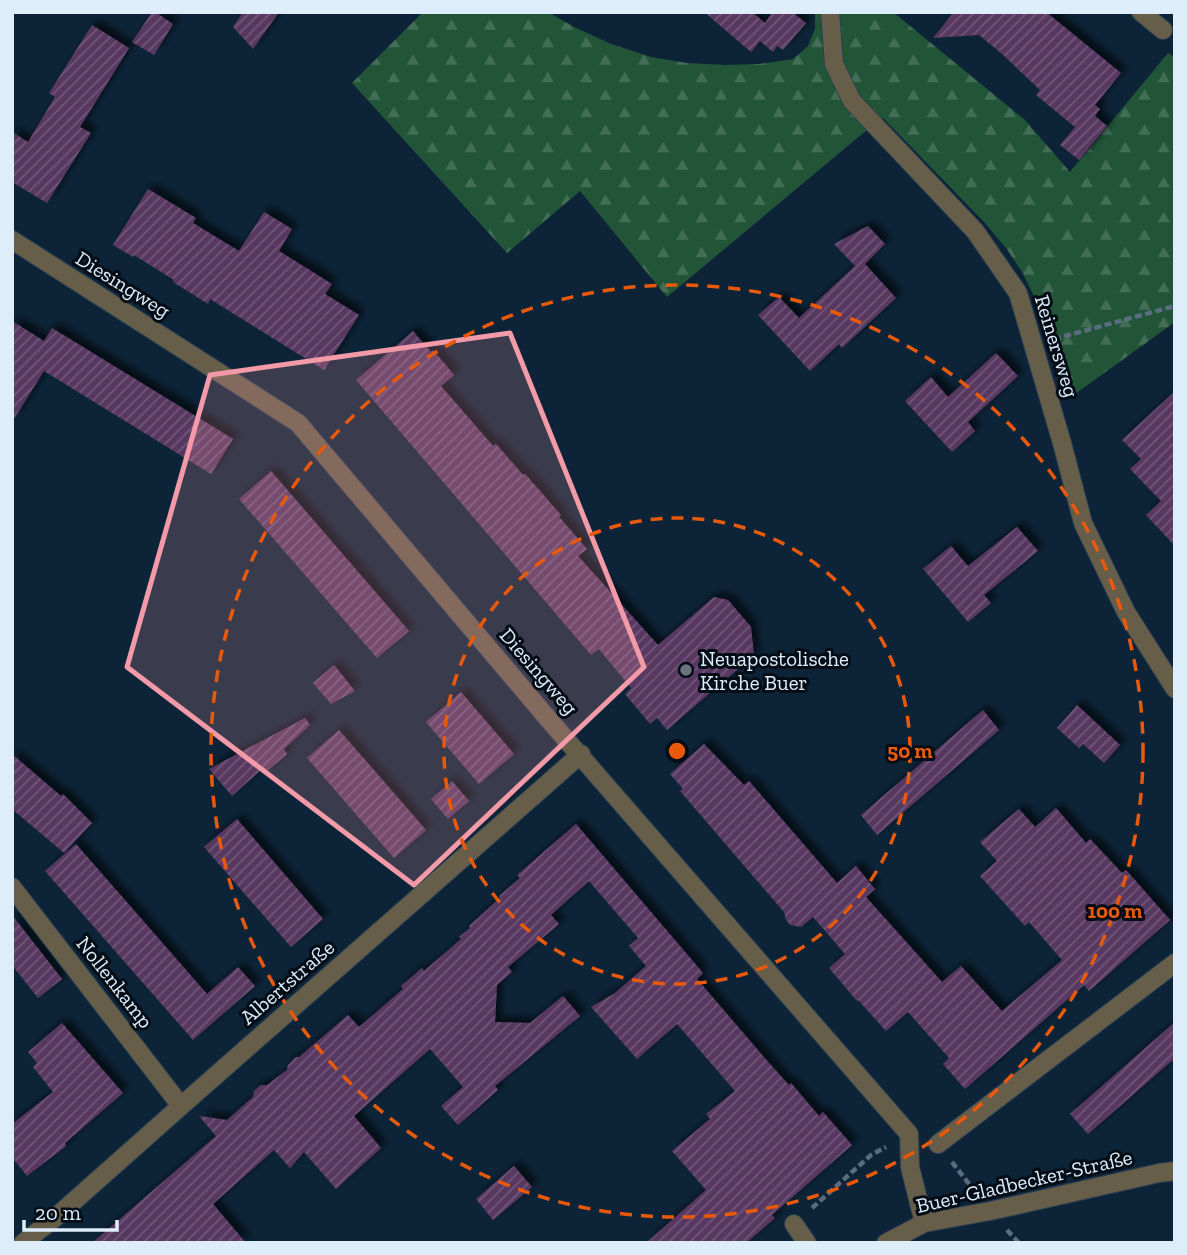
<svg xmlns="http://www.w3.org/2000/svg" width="1187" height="1255" font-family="'Zilla Slab',serif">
<defs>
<pattern id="forest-firs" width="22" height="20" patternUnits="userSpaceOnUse" patternTransform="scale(1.75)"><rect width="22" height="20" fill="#225538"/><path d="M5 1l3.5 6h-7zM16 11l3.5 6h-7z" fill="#426e56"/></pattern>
<pattern id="building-hatch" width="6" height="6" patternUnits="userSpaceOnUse" patternTransform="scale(1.75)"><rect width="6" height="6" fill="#593961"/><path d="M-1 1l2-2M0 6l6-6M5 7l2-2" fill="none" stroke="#705679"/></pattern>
<filter id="shadow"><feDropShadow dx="6" dy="-6" stdDeviation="3.5" flood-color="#0009"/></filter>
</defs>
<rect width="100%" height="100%" fill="#0d2438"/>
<path fill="url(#forest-firs)" d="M423,12h125l26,15 37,17 40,13 36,6 37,2 35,-1 34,-5 15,-13 7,-17v-17h78l132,108 45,52 98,-119 7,5v264l-100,72 -14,-3 -26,-93 -13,-26 -16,-24 -21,-25 -102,-105 -21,16 -195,163 -87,-106 -73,62 -155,-170z"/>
<path fill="url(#building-hatch)" filter="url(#shadow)" d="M152,12h3l18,12 -19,31 -22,-13z
M243,12h36l-26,37 -20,-22z
M704,12h48l13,11 8,-11h19l14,11 -23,27 -6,-4 -4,6 -13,-11 -9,11z
M952,12h94l75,61 -26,32 5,4 -5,7 12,10 -28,34 -19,-15 15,-18 -39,-32 4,-5 -38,-36 -23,-19 -46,3 20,-25z
M92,25l37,23 -49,79 11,6 -44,70 -35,-21v-50l16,10 27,-45 -6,-4z
M148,189l48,29 -3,5 46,28 25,-39 28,17 -13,22 53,33 -7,10 34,21 -35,55 -114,-71 -2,5 -35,-22 1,-2 -40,-25 -1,2 -20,-12z
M868,226l17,18 -20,20 31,34 -54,50 -3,-4 -29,27 -52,-56 21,-18 20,21 56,-52 -21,-22z
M12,321l32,20 8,-13 181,111 -22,35 -167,-103 -32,51z
M413,331l18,21 2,-2 21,25 -13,11 52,60 3,-2 27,31 2,-1 36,41 -2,2 28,32 -9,7 80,89 56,-48 14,3 23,27 3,28 -87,75 -10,-12 -7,6 -25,-30 6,-6 -32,-39 -8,6 -235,-275z
M996,353l22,23 -50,46 7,9 -23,21 -47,-51 26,-24 17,20z
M1175,391v155l-29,-31 15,-14 -31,-32 11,-10 -19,-19z
M271,471l138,160 -32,27 -138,-159z
M1017,527l21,24 -54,44 7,8 -23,19 -45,-53 28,-23 17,20z
M334,665l21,26 -24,13 -18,-21z
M461,692l53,62 -35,30 -53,-62z
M1077,705l43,40 -16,18 -21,-19 -4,4 -22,-20z
M983,710l16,20 -122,105 -16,-20z
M305,718l5,7 -26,24 3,5 -21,18 -4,-3 -30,27 -23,-27z
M339,730l87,100 -32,28 -87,-100z
M704,744l40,41 5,-4 88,102 19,-17 19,23 -9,8 76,85 19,-16 41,45 60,-51 -33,-38 -4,4 -45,-50 17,-15 -17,-19 39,-33 16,18 21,-19 30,35 4,-4 32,34 4,-3 44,50 -81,71 -5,-6 -119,104 -22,-25 6,-6 -41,-46 -22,19 -28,-31 -1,1 -28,-33 16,-14 -32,-37 -12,10 -11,-2 -4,-5 -2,-8 -104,-121 3,-2 -13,-15z
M12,754l49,42 2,-2 29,29 -28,30 -52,-44z
M452,781l17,20 -21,18 -17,-20z
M237,819l86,100 -32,28 -87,-100z
M576,824l127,149 -6,6 72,84 20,22 2,-2 28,33 4,-4 29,33 -80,70 3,3 -29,25h-100l60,-53 -34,-39 38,-32 -4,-5 29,-23 -58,-67 -40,35 -46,-52 24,-14 31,-27 -17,-20 9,-8 -49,-57 -38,34 8,9 -51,43 4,5 -15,13 -2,37 35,1 33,-27 17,20 -85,70 3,4 -40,35 -17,-19 22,-19 -33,-38 -76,67 27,32 -45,41 -32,-37 -14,16 -16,-18 -61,54 33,39h-154l124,-107 -17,-20 28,4 26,-23 1,-6 7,-6h6l20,-15 1,-5 8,-8h3l49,-42 11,12 44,-38 -2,-3 21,-18 2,3 37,-32 -2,-2 11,-9 -1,-2 31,-28 -1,-2 21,-18 -3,-3z
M76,844l131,150 31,-27 17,19 -62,54 -148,-169z
M12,915l50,64 -24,19 -26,-33z
M1175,1022v36l-87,76 -18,-20z
M62,1023l61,70 -58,50 1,3 -39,30 -15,-19v-33l41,-32 -20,-25 4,-4 -9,-11z
M514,1166l18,21 -39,33 -17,-21z"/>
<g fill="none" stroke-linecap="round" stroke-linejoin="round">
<defs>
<path id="lane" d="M938,1144l237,-181
M794,1224l13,19"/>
<path id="street" d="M830,12l4,52 18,37 123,130 43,62 44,150 21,80 43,89 49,77
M1141,12l22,18
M12,240l286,183 252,298 359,413 1,33 14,56
M12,887l169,219
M23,1243l33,-26 125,-111 400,-352
M886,1243l38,-20 66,-12 169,-38 16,-2"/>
</defs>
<use href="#lane" stroke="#2a4053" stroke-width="20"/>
<use href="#street" stroke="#2a4053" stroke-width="20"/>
<path stroke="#596d7e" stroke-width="4.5" stroke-dasharray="7 3.5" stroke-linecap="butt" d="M1054,339l121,-33
M952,1162l21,27
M812,1208l59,-53 15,-8
M1007,1230l12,13"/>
<use href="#lane" stroke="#675e49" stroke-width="18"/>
<use href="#street" stroke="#675e49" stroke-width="18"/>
</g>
<path fill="#f39aa8" fill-opacity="0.2" stroke="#f39aa8" stroke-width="5" stroke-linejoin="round" d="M510,333l134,334 -230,218 -287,-218 83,-292z"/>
<g fill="none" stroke="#e8590c" stroke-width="3.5" stroke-dasharray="12 9">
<circle cx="677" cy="751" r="233"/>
<circle cx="677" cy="751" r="466"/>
</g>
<circle fill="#6b7280" stroke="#040c15" stroke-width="2.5" cx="686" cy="670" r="7"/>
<g text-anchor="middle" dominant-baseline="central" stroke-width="6" stroke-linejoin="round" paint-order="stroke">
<g font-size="21" fill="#deedfa" stroke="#040c15">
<text transform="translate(123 284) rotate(32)">Diesingweg</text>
<text transform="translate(1057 346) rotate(73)">Reinersweg</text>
<text transform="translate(539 671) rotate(49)">Diesingweg</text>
<text transform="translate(115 982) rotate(52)">Nollenkamp</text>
<text transform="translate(287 982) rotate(-41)">Albertstraße</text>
<text transform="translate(1024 1181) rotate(-13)">Buer-Gladbecker-Straße</text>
</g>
<g font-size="21" fill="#deedfa" stroke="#040c15" text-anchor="start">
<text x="700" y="658">Neuapostolische<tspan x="700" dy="24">Kirche Buer</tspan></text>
</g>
</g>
<circle cx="677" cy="751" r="10" fill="#e8590c" stroke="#040c15" stroke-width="3.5"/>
<g font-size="21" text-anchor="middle" font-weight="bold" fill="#e8590c" stroke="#040c15" stroke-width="6" stroke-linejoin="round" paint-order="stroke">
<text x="910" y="758">50 m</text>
<text x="1115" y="918">100 m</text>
</g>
<rect width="1187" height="1255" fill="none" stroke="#deedfa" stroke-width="28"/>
<path d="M24 1220v10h93v-10" fill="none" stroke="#deedfa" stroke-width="3.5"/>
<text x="35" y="1220" font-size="21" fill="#deedfa" stroke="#040c15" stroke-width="5" paint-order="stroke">20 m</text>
</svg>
